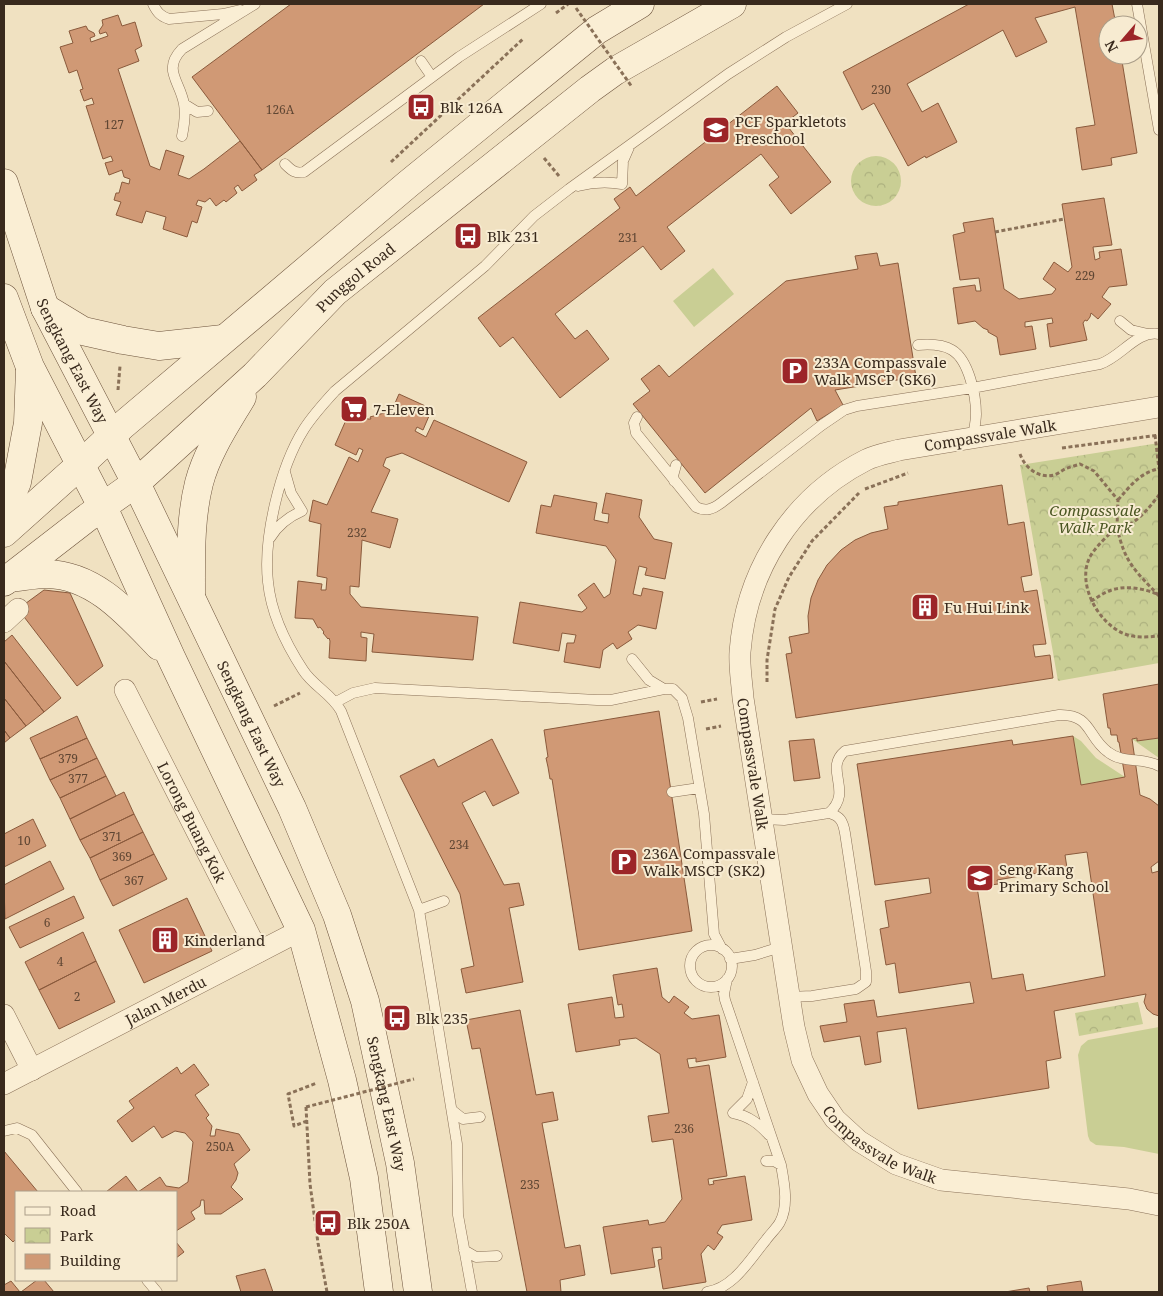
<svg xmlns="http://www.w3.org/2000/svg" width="1163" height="1296" font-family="'Noto Serif',serif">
<defs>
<pattern id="park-crowns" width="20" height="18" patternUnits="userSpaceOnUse" patternTransform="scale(1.25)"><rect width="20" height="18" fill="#c9ce94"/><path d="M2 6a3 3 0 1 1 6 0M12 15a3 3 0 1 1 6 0" fill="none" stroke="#adb17f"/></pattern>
</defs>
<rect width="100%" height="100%" fill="#f0e1c1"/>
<path fill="#c9ce94" d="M713,268l21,26 -40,33 -21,-26z
M1073,736l8,5 15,17 29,19 -44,8z
M1137,738l1,3 21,-3v20l-27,-19z
M1159,1027v127l-35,-7 -28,-2 -6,-4 -2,-5 -10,-81 3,-9 7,-6z"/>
<path fill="url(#park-crowns)" d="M851 181a25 25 0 1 1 50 0a25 25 0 1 1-50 0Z
M1159,443v220l-101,18 -38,-216z
M1138,1002l5,22 -64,12 -4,-23z"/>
<path fill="#d09975" stroke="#8a5a3c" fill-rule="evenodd" d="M291,4h193l-222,166 -70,-93z
M969,4h143l4,21h-8v30h13l16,98 -26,5 1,7 -30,5 -6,-42 19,-3 -20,-118 -40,11 12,24 -31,15 -13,-27 -96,54 15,28 16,-9 19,39 -31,16 -1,-2 -17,10 -34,-63 -12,7 -19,-38z
M118,15l4,11 13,-4 7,24 -7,4 4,11 -21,8 32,97 10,4 6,-20 18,6 -6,19 11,4 15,-10 36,-28 22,29 -8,5 3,5 -15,11 -4,-6 -4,3 3,5 -11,9 -2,-2 -8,6 -6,-8 -5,4 -7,-2 -2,5 6,2 -5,16 -5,-2 -5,16 -24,-8 3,-12 -20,-6 -4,12 -26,-8 5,-13 -7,-2 2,-7h3l3,-11 7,2 1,-5 -6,-2 -2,-7 -13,5 -4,-12 8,-2 -2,-5 -8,3 -17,-53 8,-2 -2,-6 -8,3 -4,-11 3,-1 -6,-19 -8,3 -9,-26 13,-4 -4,-12 17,-5 2,4 6,3 1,3 -5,2 1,4 17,-6 -2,-4 -6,2 -1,-3 4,-6 -1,-5z
M777,86l21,27 -13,10 46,59 -40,32 -22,-29 10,-8 -18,-23 -94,73 18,24 -24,19 -18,-24 -88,68 20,25 12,-9 22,29 -49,39 -47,-61 -13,10 -22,-29 142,-110 -6,-9 16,-12 6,9z
M1104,198l8,47 -19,2 2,13 5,-2 -1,-6 22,-3 6,36 -18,2 -7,10 9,7 -13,15 -7,-6 -1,4 -3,4 -2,-1 -2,3 4,17 -37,7 -3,-23 6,-1 -1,-5 -27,4v5l7,-1 4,23 -36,6 -3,-18 -9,-5v-2l-5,-2 -8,-7 -17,3 -5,-36 22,-3 1,6h5l-2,-13 -19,2 -7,-45 12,-3 -2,-9 30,-5 11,71 15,10 33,-5 4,-5 -13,-10 11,-17 14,10 4,-5 -10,-63z
M877,253l3,13 18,-3 18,114 -81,13 8,15 -26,16 -6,-13 -106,85 -72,-89 17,-13 -9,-12 18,-14 10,12 117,-96 72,-12 -3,-13z
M399,394l33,15 -9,21 -6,-3 -2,4 11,6 8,-17 93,42 -18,40 -107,-49 -16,5 -3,8 7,4 -19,42 27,7 -8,29 -28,-8 -3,47 -9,-1v8l11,13 117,10 -5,43 -101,-8 2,-18 -13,-2v5l6,1 -1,23 -37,-3 1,-17 -1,-3 -1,1 -5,-6 1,-1 -4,-5 -2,1 -5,-9 -18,-1 3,-37 24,3 -1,6h5l1,-12 -10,-2 4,-52 -12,-3 4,-21 14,5 22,-48 9,5 5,-12 -4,-2 -3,7 -21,-10 15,-34 18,8h3l-1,-2 14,-4 6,-4 2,1z
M1002,485l6,40 16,-3 8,53 -11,2 3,15 13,-2 9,54 -13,1 2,12 15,-2 3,23 -257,40 -10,-64 6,-1 -3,-16 20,-4 -1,-17 3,-18 7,-18 9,-15 14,-15 14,-10 16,-7 17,-4 -4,-22 14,-2v-3z
M606,493l36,7 -3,17 15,22 18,4 -7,36 -20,-4 2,-7 -8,-2 -6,28 8,2 2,-8 20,4 -7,37 -18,-4 -10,7 4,7 -15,10 -4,-6 -10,7 -3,18 -36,-6 3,-19h7l2,-8 -14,-2 -3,18 -46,-8 7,-41 62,10 5,-4 -9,-13 16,-12 10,15 6,-4 6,-34 -10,-14 -70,-13 5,-28 10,2 3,-12 43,8 -3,17 14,3 1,-9 -7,-1z
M44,590l26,3 33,73 -26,20 -59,-77z
M12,635l49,63 -17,14 -40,-51v-19z
M4,661l40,51 -18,14 -22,-28z
M1159,684v54l-22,3v-3l-5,1 8,56 10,4 9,7v55l-8,6 1,6 7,-2v145l-6,-2 -6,-5 -3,-7 2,-8 -92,17 7,47 -15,3 3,27 -131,21 -12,-81 -29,4 4,30 -16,3 -5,-29 -36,6 -4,-16 27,-4 -3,-18 30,-4 3,17 97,-14 -4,-21 -71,11 -4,-30 -9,2 -6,-36 9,-2 -4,-26 46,-8 -2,-15 -54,7 -18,-121 155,-24 1,5 60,-9 8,49 44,-8 -6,-35h-1l-1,-7h-6l-1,-7h-2l-5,-34zM1087,852l18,124 -79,15 -3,-17 -31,5 -15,-92 21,-3 -1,-4 70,-12 -2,-13z
M4,698l22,28 -16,12 -6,-8z
M659,711l33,220 -113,19 -27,-171h-2l-2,-12 -2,-9 2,-1 -4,-27z
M77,716l10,22 -47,21 -10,-21z
M4,730l6,8 -6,5z
M87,738l10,20 -47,22 -10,-21z
M492,739l27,54 -26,13 -8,-15 -23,12 42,82 15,-2 5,22 -15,3 14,74 -57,11 -5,-24 13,-3 -14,-72 -60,-118 34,-17 4,8z
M814,739l6,39 -26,3 -5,-40z
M97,758l9,18 -46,22 -10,-18z
M106,776l10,20 -46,23 -10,-21z
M124,792l10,22 -54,26 -10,-21z
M134,814l9,18 -53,26 -10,-18z
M33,819l13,27 -42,21v-33z
M143,832l11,22 -54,26 -10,-22z
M154,854l13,25 -54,27 -13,-26z
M50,861l14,28 -59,30 -1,-34z
M74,896l10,22 -64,30 -11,-21z
M187,898l25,53 -68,32 -25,-53z
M83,932l13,29 -57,29 -14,-28z
M96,961l19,41 -56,27 -20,-39z
M657,968l5,29 7,6 5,-7 15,11 -5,6 8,6 27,-4 7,42 -30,5v-4l-9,1 2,9 20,-3 18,111 -19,3 1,6 5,-1 -1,-3 32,-5 7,44 -30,5 -5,8 6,4 -9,13 -6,-5 -7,9 5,28 -43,7 -5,-29 4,-1 -1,-12 -9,1 3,19 -44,7 -8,-47 45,-7 1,5 16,-3 17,-23 -9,-60 -21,3 -4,-26 21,-3 -9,-59 -24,-16 -17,2 1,5 -44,7 -8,-48 44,-7 3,21 9,-1 -2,-13 -4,1 -5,-30z
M520,1010l16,85 17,-3 5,28 -16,3 23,125 15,-3 5,30 -25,5 1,12h-34l-47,-244 -8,1 -6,-29z
M194,1064l15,21 -14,10 14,20 -3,3 6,8 -2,10h5l1,-7 23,5 11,16 -16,14 4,9 -2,7 -5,7 12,12 -22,15h-16l-1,-14h-3l-1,6 -9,6 4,7 -19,12v-39h-70l20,-16 12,16 22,-15 6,9 13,2 9,-6 5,-40 -8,-9 -10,-2 -13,7 -8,-12 -22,16 -15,-21 17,-13 -5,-7 48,-34 4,7z
M4,1151l34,41h-22v47l-3,3 -9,-9z
M176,1242l8,10 -8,6z
M265,1269l8,23h-32l-5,-16z
M37,1280h7l10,12h-33z
M11,1281l9,11h-16v-7z
M1081,1281l2,11h-35l-1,-6z
M1029,1288l1,4h-25z"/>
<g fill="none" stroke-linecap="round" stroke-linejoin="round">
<defs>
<path id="service" d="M153,4c4,8 7,12 16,15l54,-5 17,-4
M1137,4l22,126
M421,61l11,16
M184,104l13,8 11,-1
M182,136c2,-10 4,-21 2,-32 -4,-23 -22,-34 -2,-55l73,-45
M285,164c6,6 10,10 19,8l155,-115 82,-53
M578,186c15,-4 28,-5 44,-2l1,-23 7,-16
M1120,321l11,9 17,4
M918,345c12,-1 24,-1 34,5 17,10 24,46 24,64 0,7 -2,16 -3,23
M637,417l-3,6 2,10 60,74c10,5 17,2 25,-4l101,-78 22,-15 13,-4 115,-18 128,-24c21,-7 37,-34 59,-30
M674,481l-1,-5 3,-11
M270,538c8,-13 18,-21 32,-27l-11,-18 -6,-21
M632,659l17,21 15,9
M336,702l17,-9 22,-5 222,12h14l53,-11h9l9,9 6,20 16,96 10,120 8,15
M672,792l27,-4
M829,813c25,-22 -6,-44 16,-62l214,-36c33,-1 28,22 49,37 15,12 35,5 51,14
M761,819l23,1 45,-7c11,3 14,8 16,20l21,138v11l-10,7 -44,7 -23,1
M419,910l25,-9
M690 966a21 21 0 1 1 42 0a21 21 0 1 1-42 0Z
M730,959l25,-4 26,-8
M453,1111l10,8 17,-2
M733,1113c16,3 26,11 36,22
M733,1113l14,-14 6,-17
M4,1131l13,-3 15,7 45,57
M766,1161h8l7,4
M464,1250l12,7 21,-1
M147,1280l10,12
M472,1292l-14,-77 -1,-71 -38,-234 -78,-199c-9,-17 -28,-25 -38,-41 -17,-26 -32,-57 -35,-88 -5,-44 12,-115 36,-153 9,-14 20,-26 31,-38l150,-125 49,-50 35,-27 159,-115 58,-37 61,-33
M707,1292c27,-4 43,-33 59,-52 4,-6 11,-12 14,-18 9,-17 4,-40 1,-57l-56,-165 -1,-6 3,-15"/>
<g id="minor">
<path id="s1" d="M1159,407l-260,43c-11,3 -23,5 -33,10 -73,37 -120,110 -126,192 -1,15 2,31 3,46l51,329 8,33 16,34 17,25 24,22 37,23 45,16 188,19 30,6"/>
<path d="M4,622l14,-13"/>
<path id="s2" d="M125,690l133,262"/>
<path d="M4,1015l28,55"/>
<path id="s3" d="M4,1084l297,-154"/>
</g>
<g id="secondary">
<path id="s4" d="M4,183l41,125 91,175 156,325 45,107 28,86 35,162 18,129"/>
<path d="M4,298l26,69 79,153 62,137 130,273 41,150 22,98 15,114"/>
<path d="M45,308l38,23 40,9 36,6 64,-7"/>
<path d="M4,513l13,-31 11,-59 2,-54"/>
<path d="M4,533l76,-68 43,-40 285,-241 189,-154 43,-26"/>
<path d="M8,578c13,-1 27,-4 39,-4 48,1 81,40 112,72"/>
<path id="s5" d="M4,582l84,-65 48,-34 119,-108 80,-83 255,-203 25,-18 117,-67"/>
<path d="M191,593c0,-37 -1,-74 8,-110 8,-31 27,-59 43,-86"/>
</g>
</defs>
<use href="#service" stroke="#8a7158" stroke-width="11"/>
<use href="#minor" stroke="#8a7158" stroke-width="22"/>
<use href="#secondary" stroke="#6c523b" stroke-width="29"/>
<path stroke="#8a7158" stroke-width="3" stroke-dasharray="4 2.5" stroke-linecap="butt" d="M556,13l12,-9
M544,158l15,18
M391,162l133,-124
M995,232l69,-13
M118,390l2,-24
M1155,435l4,34
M1062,448l97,-13
M1020,454c5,14 19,25 34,21 4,-1 7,-4 11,-6 4,-2 10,-3 15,-5l14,7 24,29 -1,26c-8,9 -19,18 -26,29 -16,27 7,69 34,79 10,4 23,3 34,2
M865,489l43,-16
M1118,500c12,-14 22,-27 40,-31
M1117,527c8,37 18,43 42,69
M1118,531c18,-8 29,-20 41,-36
M1091,601c6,-3 12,-8 18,-10 14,-6 34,-3 48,3
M767,682v-22l8,-51 14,-32 23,-36 47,-48
M701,702l16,-3
M274,706l26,-13
M706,729l15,-3
M306,1107l4,77 8,59 9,49
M307,1121l-13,5 -6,-32 29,-11"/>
<use href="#service" stroke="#faeed4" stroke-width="10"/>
<use href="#minor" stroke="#faeed4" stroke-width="21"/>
<use href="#secondary" stroke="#faeed4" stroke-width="28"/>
<path stroke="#8a7158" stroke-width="3" stroke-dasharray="4 2.5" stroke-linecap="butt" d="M576,8l56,79
M306,1107l108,-28"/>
</g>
<defs>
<symbol id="bus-square" viewBox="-11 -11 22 22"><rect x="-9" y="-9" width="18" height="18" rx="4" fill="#9c2528" stroke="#f7ebd1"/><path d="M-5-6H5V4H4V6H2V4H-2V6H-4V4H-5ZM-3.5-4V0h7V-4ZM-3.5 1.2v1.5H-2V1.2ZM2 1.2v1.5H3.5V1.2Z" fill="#fff"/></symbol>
<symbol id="school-square" viewBox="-11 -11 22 22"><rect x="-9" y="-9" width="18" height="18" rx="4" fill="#9c2528" stroke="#f7ebd1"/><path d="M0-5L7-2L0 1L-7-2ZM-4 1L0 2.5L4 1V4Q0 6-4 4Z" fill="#fff"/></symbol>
<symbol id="parking-square" viewBox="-11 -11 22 22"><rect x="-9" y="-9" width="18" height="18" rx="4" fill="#9c2528" stroke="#f7ebd1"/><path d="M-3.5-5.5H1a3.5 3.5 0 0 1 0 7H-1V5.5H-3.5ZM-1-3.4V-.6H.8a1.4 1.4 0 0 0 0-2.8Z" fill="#fff"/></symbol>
<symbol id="supermarket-square" viewBox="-11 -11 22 22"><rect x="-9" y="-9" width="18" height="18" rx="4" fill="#9c2528" stroke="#f7ebd1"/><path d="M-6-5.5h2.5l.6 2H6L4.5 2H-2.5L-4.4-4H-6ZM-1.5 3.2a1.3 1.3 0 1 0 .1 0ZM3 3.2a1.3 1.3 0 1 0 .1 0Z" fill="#fff"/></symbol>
<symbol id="building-square" viewBox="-11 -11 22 22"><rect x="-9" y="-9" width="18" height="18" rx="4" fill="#9c2528" stroke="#f7ebd1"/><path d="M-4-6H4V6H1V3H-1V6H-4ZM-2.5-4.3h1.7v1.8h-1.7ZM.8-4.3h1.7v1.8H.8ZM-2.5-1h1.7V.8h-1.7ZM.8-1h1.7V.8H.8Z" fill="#fff"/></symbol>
</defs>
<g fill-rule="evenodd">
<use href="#bus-square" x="405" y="91" width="32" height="32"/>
<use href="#school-square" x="700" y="114" width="32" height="32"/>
<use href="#bus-square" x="452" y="220" width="32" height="32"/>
<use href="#parking-square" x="779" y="355" width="32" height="32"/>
<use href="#supermarket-square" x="338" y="393" width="32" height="32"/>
<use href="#building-square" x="909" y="591" width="32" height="32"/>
<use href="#parking-square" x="608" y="846" width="32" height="32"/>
<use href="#school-square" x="964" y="862" width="32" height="32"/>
<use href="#building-square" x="149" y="924" width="32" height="32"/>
<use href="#bus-square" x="381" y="1002" width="32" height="32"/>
<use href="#bus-square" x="312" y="1207" width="32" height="32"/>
</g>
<g text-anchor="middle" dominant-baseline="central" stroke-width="4" stroke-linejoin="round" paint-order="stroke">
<g font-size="12" fill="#5f4633">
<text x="881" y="89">230</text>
<text x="280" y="109">126A</text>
<text x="114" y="124">127</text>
<text x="628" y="237">231</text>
<text x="1085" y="275">229</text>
<text x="357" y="532">232</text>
<text x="68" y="758">379</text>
<text x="78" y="778">377</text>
<text x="112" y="836">371</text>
<text x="24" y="840">10</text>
<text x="459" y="844">234</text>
<text x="122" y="856">369</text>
<text x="134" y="880">367</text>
<text x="47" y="922">6</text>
<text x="60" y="961">4</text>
<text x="77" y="996">2</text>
<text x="684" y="1128">236</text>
<text x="220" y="1146">250A</text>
<text x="530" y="1184">235</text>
</g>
<g font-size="15" fill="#392a1d" stroke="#f7ebd1" text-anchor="start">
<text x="440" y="107">Blk 126A</text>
<text x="735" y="121">PCF Sparkletots<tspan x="735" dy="17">Preschool</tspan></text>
<text x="487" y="236">Blk 231</text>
<text x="814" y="362">233A Compassvale<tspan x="814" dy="17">Walk MSCP (SK6)</tspan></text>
<text x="373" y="409">7-Eleven</text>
<text x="944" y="607">Fu Hui Link</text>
<text x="643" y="853">236A Compassvale<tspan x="643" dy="17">Walk MSCP (SK2)</tspan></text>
<text x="999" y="869">Seng Kang<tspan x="999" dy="17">Primary School</tspan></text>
<text x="184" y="940">Kinderland</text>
<text x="416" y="1018">Blk 235</text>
<text x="347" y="1223">Blk 250A</text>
</g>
<g font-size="15" fill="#392a1d" stroke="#f7ebd1">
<text stroke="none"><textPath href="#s5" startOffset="466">Punggol Road</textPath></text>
<text stroke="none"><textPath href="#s4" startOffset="191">Sengkang East Way</textPath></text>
<text transform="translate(990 435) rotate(-9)">Compassvale Walk</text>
<text stroke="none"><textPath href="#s4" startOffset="596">Sengkang East Way</textPath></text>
<text stroke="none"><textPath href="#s1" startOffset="651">Compassvale Walk</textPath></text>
<text stroke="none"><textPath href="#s2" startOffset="148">Lorong Buang Kok</textPath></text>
<text stroke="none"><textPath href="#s3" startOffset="182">Jalan Merdu</textPath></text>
<text stroke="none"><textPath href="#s4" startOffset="1001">Sengkang East Way</textPath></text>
<text stroke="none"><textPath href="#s1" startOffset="1071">Compassvale Walk</textPath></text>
</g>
<g font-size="15" font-style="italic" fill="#4a5622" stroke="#f7ebd1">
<text x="1095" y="510">Compassvale<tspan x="1095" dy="17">Walk Park</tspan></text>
</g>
</g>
<rect width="1163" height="1296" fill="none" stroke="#392a1d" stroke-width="10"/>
<rect x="15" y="1191" width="162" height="90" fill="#f7ebd1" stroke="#ab9e89"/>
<rect x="25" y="1207" width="25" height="8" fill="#faeed4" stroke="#ab9e89"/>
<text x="60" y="1216" font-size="15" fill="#392a1d">Road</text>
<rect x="25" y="1228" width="25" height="15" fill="url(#park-crowns)" stroke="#ab9e89"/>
<text x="60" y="1241" font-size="15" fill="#392a1d">Park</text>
<rect x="25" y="1254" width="25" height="15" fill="#d09975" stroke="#ab9e89"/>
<text x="60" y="1266" font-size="15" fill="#392a1d">Building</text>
<g transform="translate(1123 40) rotate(242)"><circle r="24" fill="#f7ebd1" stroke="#ab9e89"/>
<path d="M0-4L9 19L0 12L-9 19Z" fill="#9c2528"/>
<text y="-8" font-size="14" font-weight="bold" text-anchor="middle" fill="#392a1d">N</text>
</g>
</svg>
